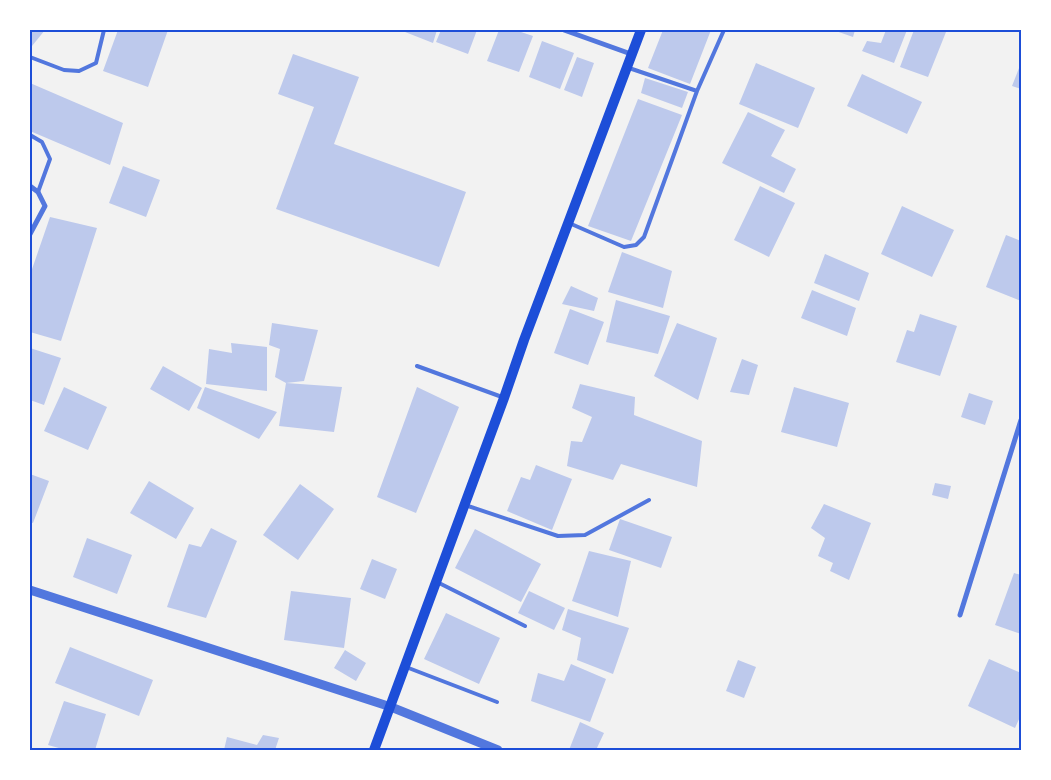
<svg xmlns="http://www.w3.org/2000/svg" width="1051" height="780" font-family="Rubik,sans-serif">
<rect width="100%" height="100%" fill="#f2f2f2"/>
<path fill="#bdc9ec" d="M30,30h15l-13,16 -2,-1z
M118,30h50l-20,57 -45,-16z
M400,30h37l-4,13z
M441,30h36l-9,24 -32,-12z
M499,30h16l18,6 -14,36 -32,-11z
M663,30h48l-21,54 -42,-16z
M833,30h22l-2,7z
M886,30h21l-13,33 -32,-12 5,-10 14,2z
M914,30h28l4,2 -18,45 -28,-10z
M542,41l32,12 -14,36 -31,-12z
M293,54l66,23 -25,67 132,48 -27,75 -163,-58 38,-102 -36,-13z
M577,57l17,6 -12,34 -18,-7z
M756,63l59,25 -17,40 -59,-24z
M1021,63v26l-9,-3z
M862,74l60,28 -15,32 -60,-28z
M645,78l43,14 -6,16 -41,-15z
M30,83l93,40 -13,42 -80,-34z
M638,99l44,16 -51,126 -43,-15z
M748,112l37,18 -14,26 25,13 -12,24 -62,-30z
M123,166l37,14 -14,37 -37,-14z
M760,186l35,17 -26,54 -35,-17z
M902,206l52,24 -22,47 -51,-23z
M50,217l47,11 -36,113 -31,-9v-57z
M1006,235l15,6v60l-35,-14z
M622,252l50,19 -9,37 -55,-16z
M825,254l44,19 -10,28 -45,-18z
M571,286l27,12 -4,13 -32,-7z
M812,290l44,18 -9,28 -46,-18z
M616,300l54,16 -12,38 -52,-12z
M570,309l34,13 -16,43 -34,-12z
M920,314l37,12 -17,50 -44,-14 11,-32 7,2z
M272,323l46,7 -14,51 -18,2 -11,-6 5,-28 -11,-4z
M677,323l40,15 -19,62 -44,-24z
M231,343l36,4v44l-61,-7 3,-35 23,4z
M30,348l31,10 -17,47 -14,-5z
M742,359l16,6 -9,30 -19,-3z
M163,366l39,22 -13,23 -39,-22z
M286,383l56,4 -8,45 -55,-6z
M580,384l55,13 -1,18 68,26 -5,46 -76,-23 -8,16 -46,-14 4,-25 11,1 10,-25 -20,-9z
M64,387l43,20 -19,43 -44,-19z
M205,387l72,25 -18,27 -62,-31z
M417,387l42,20 -43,106 -39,-16z
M794,387l55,16 -12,44 -56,-15z
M969,393l24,8 -8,24 -24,-8z
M536,465l36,14 -20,51 -45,-19 14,-34 9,3z
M30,474l19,7 -16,42 -3,-1z
M149,481l45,27 -18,31 -46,-26z
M935,483l16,3 -3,13 -16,-4z
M300,484l34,25 -36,51 -35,-25z
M824,504l47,19 -22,57 -19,-9 3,-8 -15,-7 7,-18 -14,-10z
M620,519l52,18 -11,31 -52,-18z
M211,528l26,13 -31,77 -39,-11 22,-63 12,3z
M475,529l66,35 -20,38 -66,-34z
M87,538l45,17 -15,39 -44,-17z
M589,551l42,10 -13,56 -46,-16z
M372,559l25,10 -12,30 -25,-10z
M1014,573l7,2v59l-26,-9z
M291,591l60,7 -7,50 -60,-8z
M529,591l36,17 -11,22 -36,-17z
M568,609l61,19 -16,46 -36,-14 4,-22 -19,-8z
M446,613l54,25 -21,46 -55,-25z
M70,647l83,33 -14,36 -84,-33z
M345,650l21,13 -10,18 -22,-13z
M989,659l32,14v42l-6,13 -47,-22z
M738,660l18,7 -12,31 -18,-7z
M571,664l35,15 -16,43 -59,-21 7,-28 26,8z
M64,701l42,13 -11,36h-29l-18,-5z
M580,722l24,11 -8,17h-27z
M263,735l16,3 -4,12h-51l3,-13 30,8z"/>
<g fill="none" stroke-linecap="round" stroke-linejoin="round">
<path stroke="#5277de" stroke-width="4" d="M30,57l34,13 15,1 17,-8 8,-33
M629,68l68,23
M30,135l12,7 8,17 -12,33
M569,223l55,24 12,-2 8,-8 53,-146 27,-61
M417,366l85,31
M465,505l93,31 27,-1 64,-35
M437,582l88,44
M406,667l91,35"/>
<path stroke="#5277de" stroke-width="5" d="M564,30l67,24
M30,186l8,6 7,14 -15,28
M960,615l61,-195"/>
<path stroke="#5277de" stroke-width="9" d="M30,590l361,117 107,43"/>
<path stroke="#1d4ed8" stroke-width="10" d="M374,750l130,-352 20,-58 117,-310"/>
</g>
<rect width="1051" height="780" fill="none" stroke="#ffffff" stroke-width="62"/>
<rect x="31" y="31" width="989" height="718" fill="none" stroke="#1d4ed8" stroke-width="2"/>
</svg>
